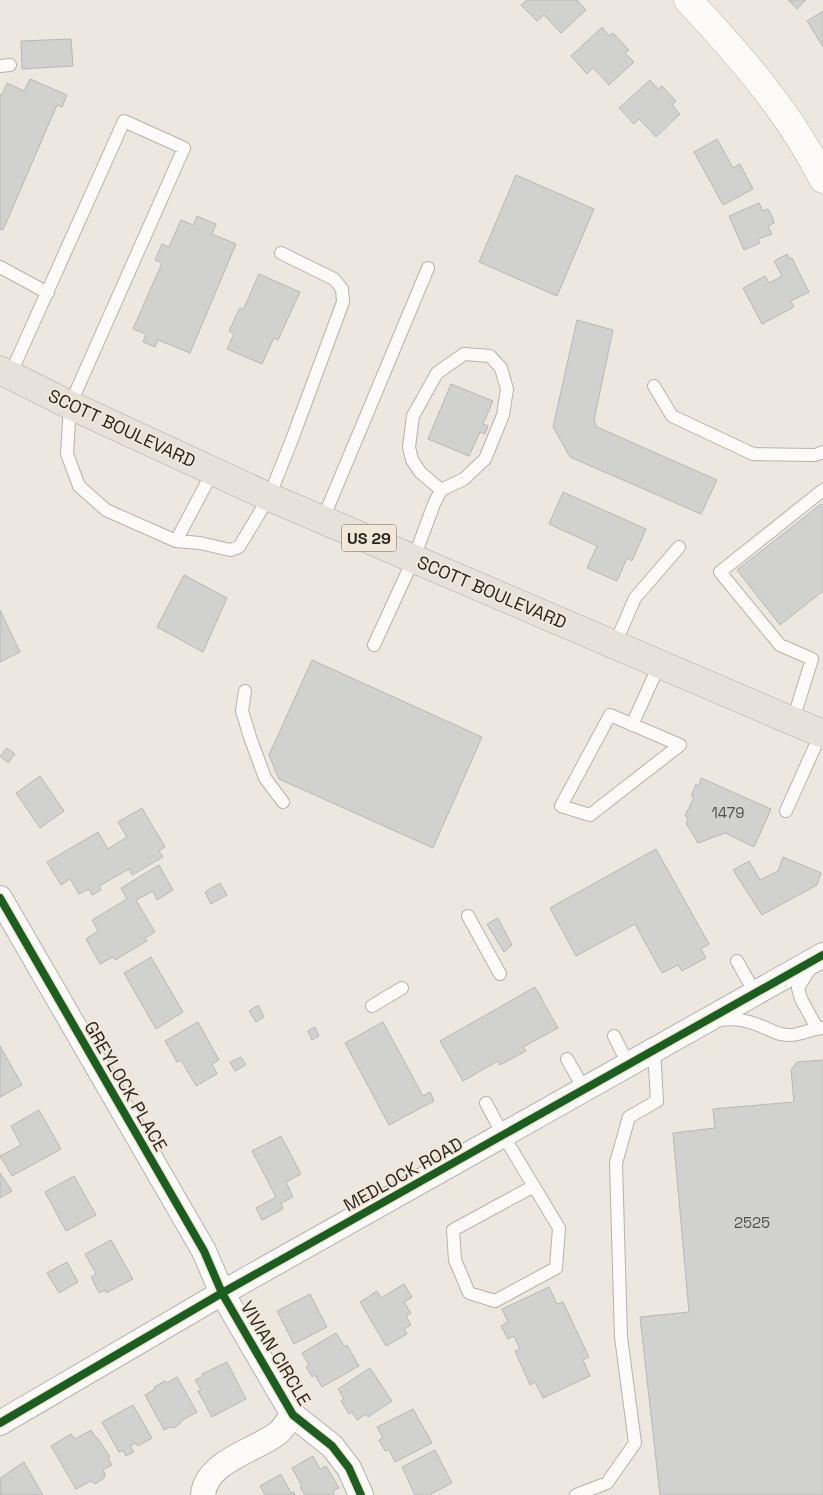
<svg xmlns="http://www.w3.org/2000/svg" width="823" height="1495" font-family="'Space Grotesk',sans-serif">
<rect width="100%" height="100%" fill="#ece7df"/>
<path fill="#d1d1cf" stroke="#b7b8b6" d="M527,0h50l9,10 -25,23 -17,-18 -7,6 -16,-16z
M788,0h18l-9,9z
M823,11v36l-16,-26z
M602,27l7,9 4,-3 16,17 -4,3 9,9 -25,23 -16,-17 -6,6 -16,-18z
M71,39l2,27 -51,3 -1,-28z
M30,79l37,16 -5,12 -5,-2 -54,125 -3,-1v-135l2,1 5,-12 17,8z
M650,80l8,9 4,-3 14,15 -4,4 8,9 -24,23 -17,-18 -5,5 -15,-16z
M717,139l16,29 7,-4 13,25 -30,16 -29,-53z
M516,175l78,34 -37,87 -78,-34z
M759,203l4,8 5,-2 4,7 2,7 -6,3 4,8 -14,5 2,4 -16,7 -15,-34z
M197,216l19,8 -4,10 24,10 -46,109 -32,-13 -3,7 -12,-5 3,-8 -13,-5 29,-66 -7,-3 7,-16 7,3 12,-27 12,5z
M787,254l3,5 2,-1 17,34 -18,9 3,6 -32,17 -19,-36 22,-12 4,7 13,-7 -8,-15z
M259,274l41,18 -22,48 -4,-2 -12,26 -35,-15 7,-15 -5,-3 11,-23 3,2z
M577,320l36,10 -19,90 3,7 120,53 -16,34 -131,-57 -17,-30z
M451,384l42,17 -10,23 5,2 -3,8 -5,-2 -11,24 -41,-17z
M563,492l83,37 -14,32 -5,-3 -10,23 -30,-13 10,-22 -48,-22z
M821,504l2,3v84l-43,34 -43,-55z
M184,575l43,23 -24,54 -46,-25z
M0,610l20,42 -20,10z
M312,660l170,77 -49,111 -154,-69 -10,-24z
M7,748l8,6 -7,9 -8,-7z
M40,776l24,35 -24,17 -24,-35z
M701,778l70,31 -17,38 -29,-14 -27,10 -12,-20 2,-5 -3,-2 9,-19 -3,-1 5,-12 3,2z
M142,808l23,39 -6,4 4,6 -31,18 -3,-6 -30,17 2,4 -9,5 -3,-6 -10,5 -9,-15 -9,6 -14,-23 51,-30 10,17 19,-12 -9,-15z
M656,849l53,95 -8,5 5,9 -24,13 -4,-6 -16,8 -27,-49 -59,32 -26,-48z
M783,857l38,16 -4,12 -55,30 -29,-45 16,-9 11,19 18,-9z
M159,865l14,25 -16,10 -4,-9 -17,9 19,32 -10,6 2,3 -32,19 -2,-3 -13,7 -14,-25 12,-8 -6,-11 35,-21 -6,-11z
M220,883l7,12 -16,9 -6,-12z
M498,918l14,27 -8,7 -17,-28z
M151,957l32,55 -27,17 -32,-56z
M535,987l23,41 -35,19 3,4 -26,14 -2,-4 -35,20 -23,-40z
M258,1005l6,12 -8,5 -7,-11z
M198,1022l21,38 -7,4 5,10 -21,12 -15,-26 -4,2 -12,-21z
M383,1022l40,74 7,-4 4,9 -45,24 -44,-82z
M315,1027l4,9 -7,4 -4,-9z
M0,1046l22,39 -22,12z
M241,1057l5,8 -11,6 -5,-9z
M823,1060v435h-163l-20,-178 49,-5 -16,-179 42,-5 -2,-19 81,-7 -3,-32 6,-8z
M39,1110l22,39 -49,27 -12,-20 21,-11 -10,-19z
M281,1136l20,38 -15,8 7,15 -12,6 2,6 -21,11 -6,-12 20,-11 -24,-46z
M0,1173l12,18 -12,7z
M74,1176l22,39 -30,16 -21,-39z
M111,1240l22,39 -27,14 -1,-3 -6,3 -8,-16 5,-3 -11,-20z
M67,1262l11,20 -19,11 -12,-20z
M404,1284l8,13 -8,5 7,11 -5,3 5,9 -7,4 3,5 -21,12 -26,-44 17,-11 4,7z
M549,1287l8,17 6,-2 26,55 -6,3 7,16 -47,22 -8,-16 -5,3 -15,-34 5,-2 -6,-13 -6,3 -7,-13 7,-4 -6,-13z
M310,1294l17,33 -33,17 -17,-33z
M336,1333l9,14 2,-2 12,21 -37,21 -7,-12 -3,2 -6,-10 3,-2 -7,-12z
M227,1362l19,37 -34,18 -14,-26 3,-1 -6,-10 8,-4 -1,-2z
M370,1368l22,33 -24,16 -2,-3 -9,6 -5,-8 -3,2 -8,-13 3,-2 -6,-10z
M177,1377l20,35 -16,9 -1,3 -6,4 -4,-1 -6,3 -19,-35 10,-6 -1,-2 11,-6 2,2z
M133,1405l19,33 -14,8 -2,-3 -6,3 4,6 -8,4 -3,-6 -4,2 -17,-30z
M413,1409l19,34 -37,19 -6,-12 -4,1 -6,-11 4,-2 -6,-11z
M91,1430l5,8 1,-1 13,20 -2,1 4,7 -9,5 2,4 -1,4 -9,6 -4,-3 -15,8 -25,-43 20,-12 4,5z
M435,1450l17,33 -23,12h-14l-13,-28z
M313,1456l7,13 6,-3 13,22 -6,3 1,4h-29l-5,-8 2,-1 -10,-18z
M24,1462l19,33h-43l1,-6 -1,-11z
M281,1474l10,19 3,-1 1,3h-30l-5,-9z"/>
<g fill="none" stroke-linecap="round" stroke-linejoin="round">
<defs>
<path id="service" d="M0,66l10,-1
M0,267l48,26
M10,375l114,-254 60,27 -114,257 -3,49 12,32 27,24 70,31 24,2 30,7 9,-3 30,-50 22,-55 52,-140 -1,-13 -8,-10 -53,-26
M654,386l18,30 81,38 62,1 8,-3
M323,519l105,-251
M176,541l37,-70
M615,644l20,-46 44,-51
M374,645l40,-87 20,-54 7,-14 23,-11 21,-20 18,-44 4,-26 -6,-21 -11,-12 -26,-2 -27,19 -24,43 -4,31 3,13 8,12 21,18
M245,691l-3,20 8,26 15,41 18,24
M610,715l70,30 -90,70 -29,-9z
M793,720l19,-61 -32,-14 -60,-73 103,-82
M632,725l28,-62
M786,811l35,-78
M468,916l32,58
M737,961l18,32
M811,967l-13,21 3,11 16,29
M372,1006l30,-18
M718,1020c18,-2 29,0 45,7 6,2 12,6 18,7 16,4 27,-5 42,-6
M614,1036l14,28
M567,1059l17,30
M486,1103l17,32 56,93 -3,40 -61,33 -26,-8 -14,-33 -2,-30 81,-44
M576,1495l31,-12 28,-40 -14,-106 -5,-174 13,-46 28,-16 -3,-51"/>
<path id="minor" d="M0,898l204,353 18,42 71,122 39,31 17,22 12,27
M0,1423l222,-130 601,-338
M203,1495c3,-34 52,-44 75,-62 6,-5 10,-13 15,-18"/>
<path id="secondary" d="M688,0c52,56 100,110 135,179"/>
<path id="trunk" d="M0,370l70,35 199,92 554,237"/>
</defs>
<use href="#service" stroke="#b7b2ac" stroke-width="14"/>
<use href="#minor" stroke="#b7b2ac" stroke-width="26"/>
<use href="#secondary" stroke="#b7b2ac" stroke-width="29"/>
<use href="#trunk" stroke="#b0a89b" stroke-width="29"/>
<use href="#service" stroke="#fcfbfa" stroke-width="12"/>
<use href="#minor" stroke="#fcfbfa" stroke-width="24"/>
<use href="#secondary" stroke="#fcfbfa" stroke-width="28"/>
<use href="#trunk" stroke="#e6e2da" stroke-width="28"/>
<defs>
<path id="cycleway" d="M0,898l204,353 18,42 71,122 39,31 17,22 12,27
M0,1423l222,-130 601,-338"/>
</defs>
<use href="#cycleway" stroke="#f2e8d9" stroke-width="11"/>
<use href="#cycleway" stroke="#1b5e20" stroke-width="8"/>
</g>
<g text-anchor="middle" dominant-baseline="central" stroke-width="4" stroke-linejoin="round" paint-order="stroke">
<g font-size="15" fill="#53514c">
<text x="728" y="812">1479</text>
<text x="752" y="1222">2525</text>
</g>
<rect fill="#f2e8d9" stroke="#656057" stroke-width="1" x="341.5" y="524.5" width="55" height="27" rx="4"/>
<g font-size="16" font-weight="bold" fill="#28251f">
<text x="369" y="538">US 29</text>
</g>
<g font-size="18" fill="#28251f" stroke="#f2e8d9">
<text transform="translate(122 428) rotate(25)">SCOTT BOULEVARD</text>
<text transform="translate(492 592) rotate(23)">SCOTT BOULEVARD</text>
<text transform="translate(126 1086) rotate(60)">GREYLOCK PLACE</text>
<text transform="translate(403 1174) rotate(-29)">MEDLOCK ROAD</text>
<text transform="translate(276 1353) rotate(59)">VIVIAN CIRCLE</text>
</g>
</g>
</svg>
